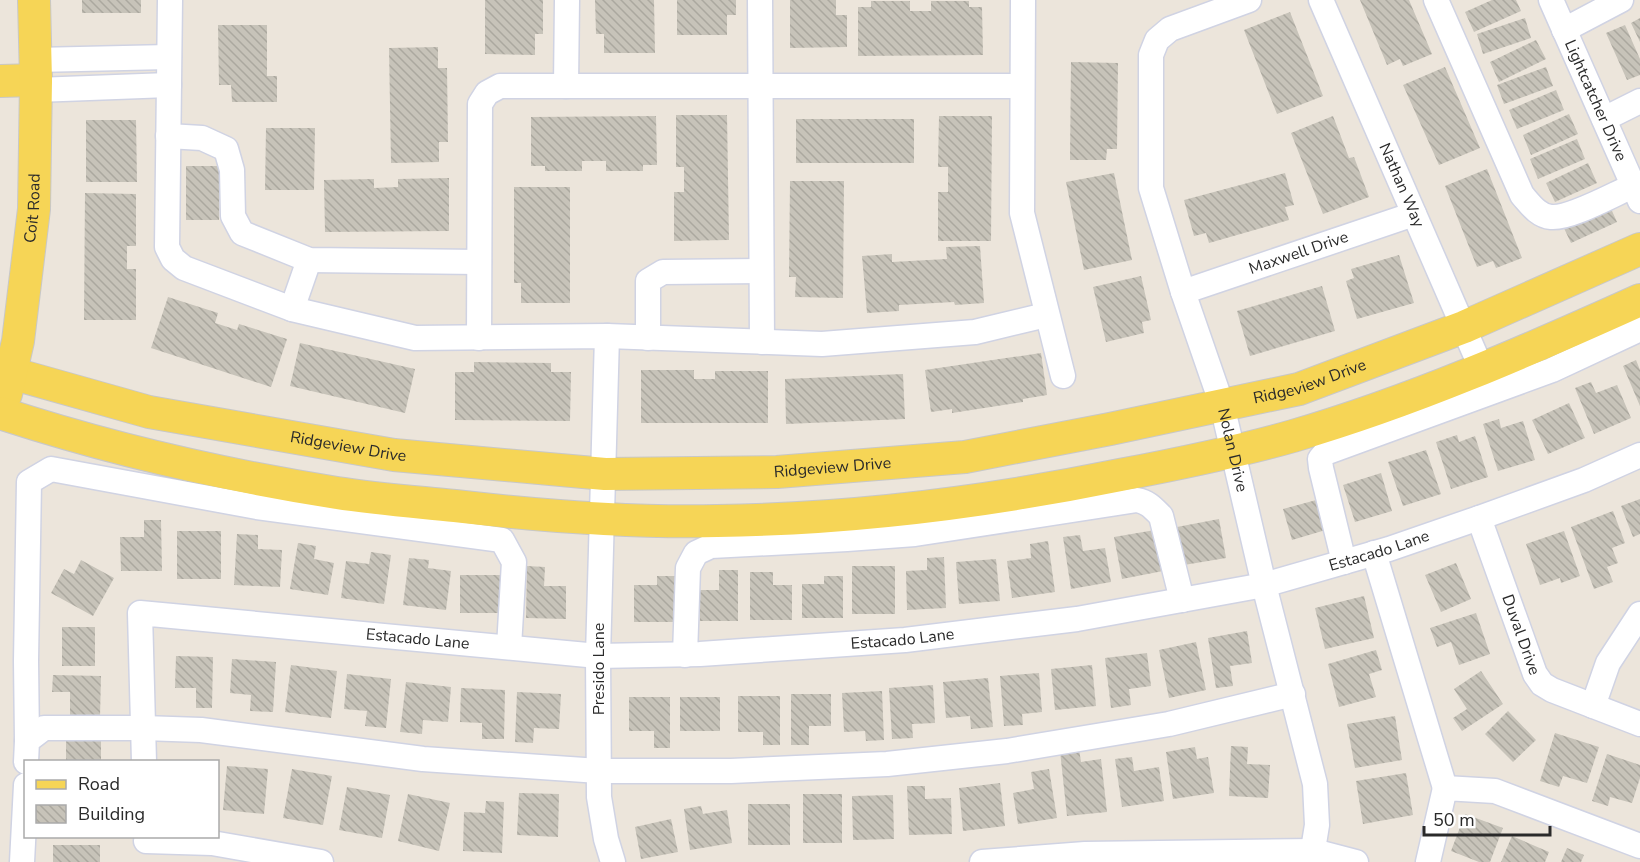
<svg xmlns="http://www.w3.org/2000/svg" width="1640" height="862" font-family="'Nunito Sans',sans-serif">
<defs>
<pattern id="building-back-hatch" width="6" height="6" patternUnits="userSpaceOnUse" patternTransform="scale(1.5)"><rect width="6" height="6" fill="#c7c3b9"/><path d="M-1 5l2 2M0 0l6 6M5-1l2 2" fill="none" stroke="#aba89f"/></pattern>
</defs>
<rect width="100%" height="100%" fill="#ece5db"/>
<path fill="url(#building-back-hatch)" d="M82,0h59v13h-59z
M485,0h58v34h-8v21l-50,-1z
M595,0h59l1,53h-51v-19h-8z
M677,0h59v15h-9v20h-50z
M790,0h46v15h11v32l-57,1z
M1360,0h49l23,54 -29,12 -3,-7 -13,6z
M1492,0h24l5,11 -47,21 -9,-20z
M871,1h39v10h21v-10h38v6h13l1,48 -125,1v-49h13z
M1290,12l33,84 -46,18 -33,-84z
M1525,18l6,20 -48,16 -6,-20z
M1640,18v24l-9,-19z
M218,25h49v51h10v26h-45l-1,-17h-12z
M1625,25l15,34v16l-13,5 -21,-47z
M1536,40l10,19 -47,23 -9,-20z
M438,47v21h9l1,74h-9v20l-48,1 -2,-115z
M1071,62l47,1 -1,86h-10l-1,11h-36z
M1445,67l35,81 -41,17 -36,-80z
M1546,67l7,19 -49,18 -7,-19z
M1556,90l8,20 -47,19 -8,-19z
M1569,114l9,20 -47,21 -8,-20z
M676,115h51l2,125 -55,1v-49h10v-25h-8z
M656,116l1,49h-14v6h-37v-10h-24v10h-37v-5h-14v-49z
M939,116h53l-1,125h-53v-49h10v-25h-10z
M1333,116l16,42 5,-1 15,40 -46,17 -32,-81z
M796,119h118v44h-118z
M86,120h50l1,62h-51z
M266,128h49l-1,62h-49z
M1577,139l8,20 -47,20 -8,-20z
M1588,163l9,20 -42,19 -9,-19z
M186,166h33v54h-33z
M1487,169l35,89 -26,10 -3,-7 -16,6 -32,-81z
M1114,173l18,87 -48,10 -18,-88z
M1285,173l9,32 -9,2 4,13 -80,23 -3,-10 -12,3 -10,-36z
M449,178v53l-124,1 -1,-52 50,-1v9l24,-1v-8z
M790,181h54l-1,117 -48,-1 1,-20h-7z
M514,187h56v116h-49v-20h-7z
M85,193l51,1v52h-9v23h9v51h-52z
M1608,202l9,20 -46,21 -9,-19z
M980,246l4,57 -29,2 -1,-3 -55,3v6l-32,2 -5,-57 30,-2v8l55,-3 -1,-12z
M1399,255l15,48 -57,16 -11,-38 8,-3 -3,-9z
M1141,276l10,44 -9,2 2,11 -38,9 -13,-55z
M1322,286l13,45 -85,25 -13,-45z
M168,297l50,16 -3,10 22,7 2,-6 48,15 -16,48 -120,-39z
M300,343l115,26 -10,44 -115,-27z
M1041,353l6,42 -24,4v3l-71,11v-4l-21,3 -6,-42z
M1636,360l4,10v36l-17,-40z
M474,362l77,1v9h20l-1,49 -115,-1v-48h19z
M641,370h53v9h21v-8h53v52h-127z
M903,374l2,45 -119,5 -1,-45z
M1591,382l5,11 21,-8 14,33 -37,16 -19,-46z
M1569,403l16,35 -37,16 -16,-34z
M1499,419l2,9 22,-7 12,39 -37,11 -15,-47z
M1457,435l2,7 16,-6 13,41 -37,12 -15,-47z
M1426,450l15,44 -38,12 -15,-44z
M1381,473l11,38 -37,11 -12,-37z
M1320,499l9,30 -37,11 -9,-31z
M1640,499v35l-7,3 -12,-31z
M1613,511l12,32 -13,5 6,15 -11,4 6,15 -19,7 -23,-62z
M1219,519l7,39 -42,7 -7,-38z
M144,520h17l1,51h-41l-1,-34h24z
M1155,530l8,41 -41,8 -8,-42z
M177,531h44v48h-44z
M1564,531l16,45 -19,7 -1,-5 -20,7 -14,-41z
M237,534l21,1v14l24,1 -2,37 -46,-2z
M1080,535l3,16 22,-3 6,34 -40,7 -8,-52z
M1048,541l7,51 -43,6 -5,-37 24,-3 -1,-14z
M298,543l18,3 -2,13 20,4 -6,32 -38,-6z
M371,552l20,3 -7,49 -43,-6 5,-37 23,3z
M944,557l2,51 -39,2 -1,-39 21,-1v-12z
M409,558l20,2 -1,8 23,3 -5,39 -43,-5z
M996,559l4,42 -41,3 -3,-42z
M81,560l33,18 -21,38 -42,-23 13,-24 10,5z
M1456,563l15,36 -30,13 -16,-37z
M527,566l18,1 -1,19h22v33l-40,-1z
M852,566h43v48h-43z
M719,570h19v51h-38v-31h19z
M750,572h23v13h19v35h-42z
M460,575h40v38h-40z
M657,576h19v46h-42v-37h23z
M824,576h19v42h-41v-34h22z
M1364,596l10,42 -49,11 -10,-41z
M1476,613l14,41 -31,11 -8,-23 -14,5 -7,-19z
M62,627h33v39h-33z
M1247,631l5,32 -22,3 3,20 -17,2 -8,-50z
M1196,642l10,48 -37,8 -10,-48z
M1376,650l6,20 -13,4 7,23 -37,10 -11,-43z
M1147,653l4,33 -22,3 2,16 -20,3 -6,-50z
M176,656l37,1 -1,51h-16v-20h-21z
M232,659l44,3 -3,50 -23,-1 1,-16 -21,-2z
M291,665l46,6 -6,47 -46,-6z
M1092,665l4,41 -41,4 -4,-41z
M1481,671l22,33 -41,27 -9,-13 14,-9 -13,-20z
M1039,673l3,39 -20,2 1,11 -19,1 -4,-50z
M347,674l44,5 -5,49 -21,-2 2,-15 -23,-2z
M53,675l48,1 -1,41 -30,-1v-24h-18z
M988,678l5,49 -22,2 -1,-13 -24,2 -3,-36z
M406,682l45,5 -3,35 -25,-2 -1,14 -22,-2z
M933,685l2,38 -23,1 1,14 -21,1 -3,-51z
M461,688l44,2 -1,49h-22v-16l-22,-1z
M882,691l2,49 -18,1 -1,-10 -21,1 -2,-39z
M517,692l44,2 -2,35 -25,-1 -1,15 -18,-1z
M791,694h40v32h-22v19h-18z
M738,696h42v49h-17v-13h-25z
M629,697h41v51h-16v-17h-25z
M680,697h40v34h-40z
M1508,711l28,29 -23,22 -28,-28z
M1395,716l7,44 -47,8 -8,-44z
M1555,733l44,14 -12,36 -24,-7 -4,11 -19,-6z
M66,739h35v23h-35z
M1231,746l17,1 -1,17 23,1 -2,33 -39,-2z
M1195,747l2,12 11,-2 6,36 -41,6 -7,-47z
M1079,749l2,13 20,-3 6,53 -40,4 -7,-65z
M1607,754l33,11v13l-8,25 -22,-6 -2,9 -16,-5z
M1132,757l2,14 25,-4 5,34 -42,6 -7,-48z
M227,766l41,3 -4,45 -41,-4z
M292,769l40,7 -9,49 -40,-7z
M1049,769l8,49 -39,6 -5,-31 21,-4 -3,-17z
M1406,773l7,42 -50,9 -7,-43z
M1000,783l5,43 -42,5 -4,-43z
M907,786h18v13l26,-1 1,36 -43,1z
M347,787l43,8 -8,43 -43,-8z
M519,793l40,1 -1,43 -41,-2z
M408,794l42,9 -11,48 -41,-10z
M803,794h39v49h-39z
M893,795l1,44 -41,1 -1,-44z
M486,801l18,1 -2,51 -39,-2 1,-39 21,1z
M748,804h42v41h-42z
M701,806l2,8 24,-4 5,33 -42,7 -6,-41z
M1465,814l38,14 -13,34h-11l-28,-11z
M671,819l7,33 -37,7 -6,-32z
M1512,836l37,16 -4,10h-44z
M53,845h47v17h-47z
M1567,848l17,7 -3,7h-20z"/>
<g fill="none" stroke-linecap="round" stroke-linejoin="round">
<defs>
<g id="minor">
<path d="M170,0l-3,247 6,12 11,9 108,41 123,29 192,-2 215,8 153,-12 71,-17"/>
<path d="M760,0l2,342"/>
<path d="M1023,0l-1,213 41,163"/>
<path id="s1" d="M1249,0l-79,29 -13,11 -6,15v133l32,104 39,113 42,180 51,199 2,41 -6,37"/>
<path id="s2" d="M1321,0l161,370"/>
<path d="M1436,0l86,195c8,9 16,21 29,22 19,2 63,-23 82,-31"/>
<path id="s3" d="M1551,0l89,201"/>
<path d="M1564,30l57,-30"/>
<path d="M35,60l134,-3"/>
<path d="M566,86l1,-86"/>
<path d="M36,90l133,-5"/>
<path d="M1604,119l36,-18"/>
<path d="M168,136l34,2 24,11 6,21 1,46 9,17 67,27 170,2"/>
<path id="s4" d="M1183,292l231,-78"/>
<path d="M292,309l17,-49"/>
<path d="M607,336l-9,320 1,141 7,42 7,23"/>
<path d="M479,338l1,-234 7,-11 13,-7h522"/>
<path d="M648,338v-57l15,-9 98,-1"/>
<path id="s5" d="M1479,518l56,156 7,10 10,6 88,34"/>
<path d="M1374,553l71,235"/>
<path d="M1344,562l-23,-94 -1,-9 5,-6 227,-83 88,-41"/>
<path d="M685,655l3,-87 8,-15 15,-7 136,-7 68,-5 222,-34c11,2 16,8 24,16l21,84"/>
<path d="M1593,706l15,-43 32,-49"/>
<path d="M27,741l-1,-80 3,-179 22,-13 206,38 245,33 12,22 -5,85"/>
<path d="M26,762l1,-21 17,-13h99l58,2 222,29 176,12h132l156,-7 120,-13 162,-27 124,-30"/>
<path id="s6" d="M144,762l-4,-149 458,43 102,-2 205,-14 172,-21 187,-34 125,-36 90,-31 105,-38 56,-25"/>
<path d="M146,841l66,2 109,19"/>
<path d="M22,862l4,-77"/>
<path d="M982,862l103,-8 229,-3 42,11"/>
<path d="M1428,862l17,-74 50,3 145,55"/>
</g>
<g id="major">
<path d="M0,81l36,-1"/>
<path id="s7" d="M0,370l149,42 245,43 211,19 172,-2 188,-15 145,-28 189,-40 165,-62 176,-78"/>
<path id="s8" d="M6,394l12,-53 16,-132 2,-129 -2,-80"/>
<path d="M0,413c110,36 223,62 337,80 39,6 79,9 118,13 87,10 175,17 262,15 135,-2 271,-19 403,-46 58,-11 117,-23 173,-39 120,-35 234,-85 347,-136"/>
</g>
</defs>
<use href="#minor" stroke="#d0d3e3" stroke-width="27"/>
<use href="#major" stroke="#c8c8c8" stroke-width="34"/>
<use href="#minor" stroke="#fff" stroke-width="24"/>
<use href="#major" stroke="#f6d556" stroke-width="32"/>
</g>
<g text-anchor="middle" dominant-baseline="central" stroke-width="4.5" stroke-linejoin="round" paint-order="stroke">
<g font-size="16" fill="#2a2a2a" stroke="#fff">
<text stroke="none"><textPath href="#s3" startOffset="110">Lightcatcher Drive</textPath></text>
<text stroke="none"><textPath href="#s2" startOffset="202">Nathan Way</textPath></text>
<text stroke="none"><textPath href="#s8" startOffset="188">Coit Road</textPath></text>
<text stroke="none"><textPath href="#s4" startOffset="122">Maxwell Drive</textPath></text>
<text stroke="none"><textPath href="#s7" startOffset="1329">Ridgeview Drive</textPath></text>
<text stroke="none"><textPath href="#s7" startOffset="357">Ridgeview Drive</textPath></text>
<text stroke="none"><textPath href="#s1" startOffset="525">Nolan Drive</textPath></text>
<text stroke="none"><textPath href="#s7" startOffset="843">Ridgeview Drive</textPath></text>
<text stroke="none"><textPath href="#s6" startOffset="1400">Estacado Lane</textPath></text>
<text stroke="none"><textPath href="#s5" startOffset="124">Duval Drive</textPath></text>
<text stroke="none"><textPath href="#s6" startOffset="914">Estacado Lane</textPath></text>
<text stroke="none"><textPath href="#s6" startOffset="428">Estacado Lane</textPath></text>
<text transform="translate(599 669) rotate(-90)">Presido Lane</text>
</g>
</g>
<rect x="24" y="760" width="195" height="78" fill="#ffffff" stroke="#aaaaaa" stroke-width="1.5"/>
<rect x="36" y="780" width="30" height="9" fill="#f6d556" stroke="#aaaaaa" stroke-width="1.5"/>
<text x="78" y="790" font-size="18" fill="#2a2a2a">Road</text>
<rect x="36" y="805" width="30" height="18" fill="url(#building-back-hatch)" stroke="#aaaaaa" stroke-width="1.5"/>
<text x="78" y="820" font-size="18" fill="#2a2a2a">Building</text>
<path d="M1424 826v9h126v-9" fill="none" stroke="#2a2a2a" stroke-width="3"/>
<text x="1433" y="826" font-size="18" fill="#2a2a2a" stroke="#ffffff" stroke-width="4.5" paint-order="stroke">50 m</text>
</svg>
